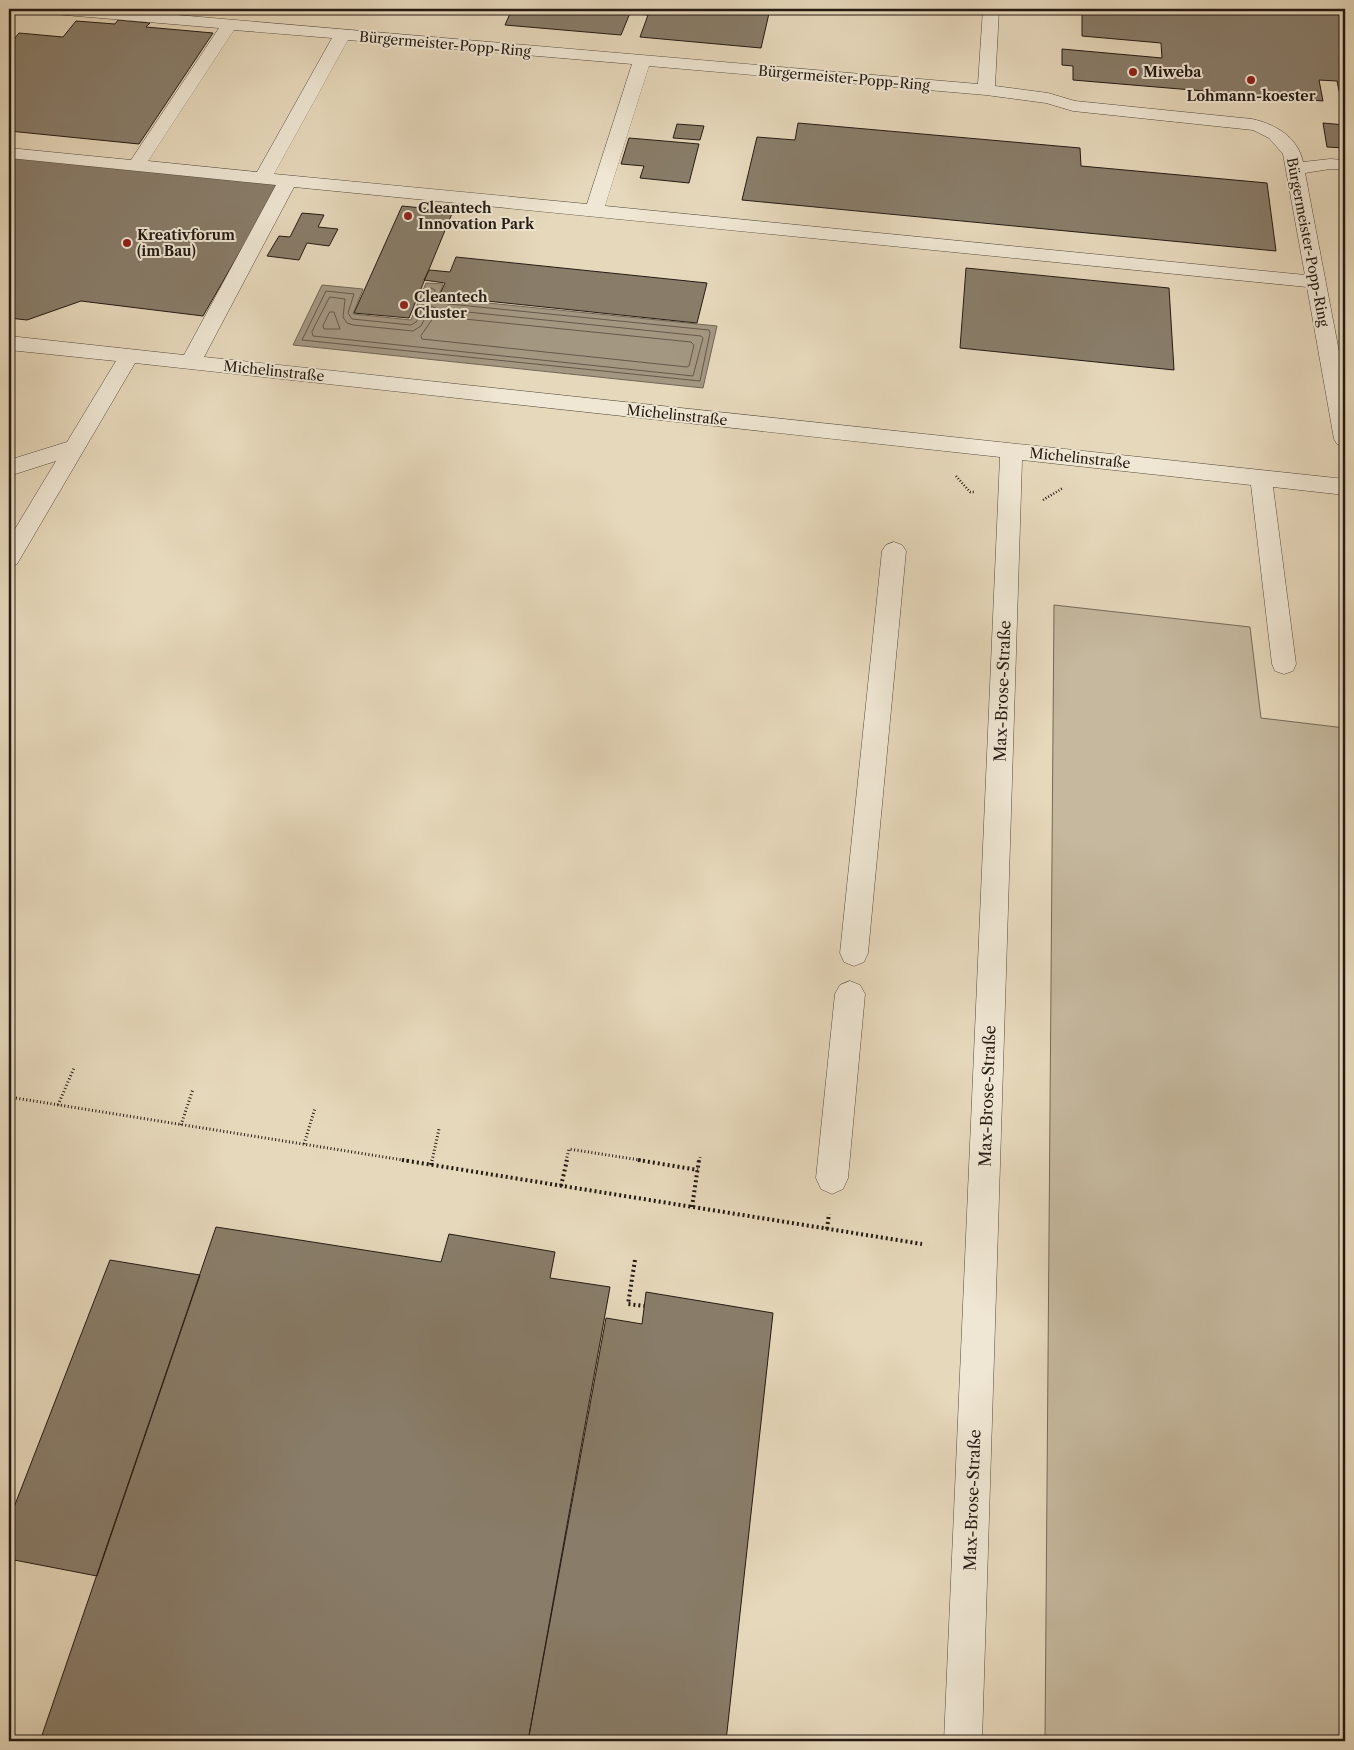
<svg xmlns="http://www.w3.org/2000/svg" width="1354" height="1750" font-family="'Libre Caslon Text',serif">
<rect width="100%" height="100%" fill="#e6d8bb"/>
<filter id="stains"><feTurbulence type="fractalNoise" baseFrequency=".004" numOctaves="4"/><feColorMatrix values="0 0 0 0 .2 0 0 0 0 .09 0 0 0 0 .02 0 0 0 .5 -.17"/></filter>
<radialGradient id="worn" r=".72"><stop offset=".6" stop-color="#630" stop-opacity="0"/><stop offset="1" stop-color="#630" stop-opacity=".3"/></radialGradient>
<path fill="#c5b89e" stroke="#746958" d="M1054,605l196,22 11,91 84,10v1013h-300z"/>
<path fill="#a49782" stroke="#716556" d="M426,283l17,1 -5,14 279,28 -14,62 -410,-43 29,-60 41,4 -10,25 58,6z"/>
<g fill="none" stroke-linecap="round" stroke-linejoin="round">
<path stroke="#64584a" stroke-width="1" d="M431,288l4,2 -1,9 5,4 270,27 1,3 -10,48 -398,-41 24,-49 28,3 -6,19 4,6 59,6 5,-3z
M330,297l15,2 -2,18 4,6 6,2 60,6 8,-5 10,-20 7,3 263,27 2,2 -10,38 -380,-40 -1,-4z
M330,312h4l6,17h-16l-1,-3z
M435,316l256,26 3,3 -5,21 -2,1 -265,-28 -1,-3z"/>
</g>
<path fill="#897d6a" stroke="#241a13" d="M512,9h258l-9,39 -121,-11 8,-22 -18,-2 -9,22 -116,-10z
M1082,9h263v91h-4l-4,-19 -18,-1 4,21 -250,-21v-14l-11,-1v-16l100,9 -1,-15 -79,-7z
M118,20l32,3 -4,4 67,6 -74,111 -130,-13v-86l10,-12 44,4 13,-16 39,3z
M798,123l282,25 1,18 186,17 9,68 -534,-51 15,-63 38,3z
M1323,123l22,2v23l-18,-1z
M677,124l27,2 -4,14 -27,-2z
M629,138l70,6 -10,39 -49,-5 4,-12 -23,-2z
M9,157l270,27 -76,132 -122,-15 -54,19 -18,-2z
M402,206l51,5 -44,107 -55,-5z
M302,213l22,2 -6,12 20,2 -9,17 -22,-3 -8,17 -32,-4 12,-20 11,1z
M456,257l251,26 -10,40 -258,-27 6,-13 -21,-3 5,-10 21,2z
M966,268l203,20 5,82 -214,-22z
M216,1227l225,35 8,-28 106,18 -5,26 60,9 -82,454h-488z
M110,1260l90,15 -103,301 -88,-17v-39z
M646,1292l127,21 -47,428h-198l78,-423 36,6z"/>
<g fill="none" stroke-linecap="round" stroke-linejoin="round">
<defs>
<path id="minor" d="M45,9h62l871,75 5,-75h16l-4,77 53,7 27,8 177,18c23,5 46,18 51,43l27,-3 15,1v10l-15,-1 -25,4 40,210v64l-8,-3 -3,-5 -27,-152 -1013,-100 -90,170 1141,122v16l-72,-8 23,177 -3,7 -9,3 -9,-3 -3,-7 -21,-179 -229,-25 -40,1281h-38l56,-1284 -865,-94 -118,201 -8,3v-28l47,-78 -47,15v-16l58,-18 49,-81 -107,-11v-14l175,19 92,-170 -267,-27v-10l122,12 88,-132 -166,-14 -6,-2zM234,30l98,8 -75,134 -109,-11zM348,40l284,24 -45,140 -313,-30zM649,66l337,29 60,8 27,8 180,19 16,8 14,16 22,121 -700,-69z
M894,542l8,3 4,6 -38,402 -4,9 -10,4 -10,-4 -4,-9 42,-402 4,-6z
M850,981l10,4 5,9 -17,184 -5,11 -11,5 -11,-5 -5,-11 19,-184 5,-9z"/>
</defs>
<use href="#minor" stroke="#544a3d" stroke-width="1"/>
<path stroke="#241a13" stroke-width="2.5" stroke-dasharray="1 2" stroke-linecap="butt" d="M956,476l14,16h5
M1043,500l20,-12"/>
<path stroke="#241a13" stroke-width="3" stroke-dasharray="1 2.5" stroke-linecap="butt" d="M9,1097l400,64
M58,1105l16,-37
M181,1125l12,-36
M304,1144l11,-36
M432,1161l7,-32
M566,1161l3,-12 77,12
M699,1161l1,-4"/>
<path stroke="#241a13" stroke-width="4" stroke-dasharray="2 3" stroke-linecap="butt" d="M402,1160l520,84
M638,1160l60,10
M431,1165l1,-5
M561,1186l6,-26
M692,1207l7,-47
M827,1229l2,-15
M635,1260l-7,44 16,2"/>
<use href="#minor" fill="#efe6d3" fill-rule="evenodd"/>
</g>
<g fill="#8f2418" stroke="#efe6d3" stroke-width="2">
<circle cx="1133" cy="72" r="5"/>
<circle cx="1251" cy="80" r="5"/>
<circle cx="408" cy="216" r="5"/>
<circle cx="127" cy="243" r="5"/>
<circle cx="404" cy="305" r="5"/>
</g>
<g text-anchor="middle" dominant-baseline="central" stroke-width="4" stroke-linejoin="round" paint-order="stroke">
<g font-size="14" fill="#241a13" stroke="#efe6d3">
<text transform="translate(445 44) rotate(5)">Bürgermeister-Popp-Ring</text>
<text transform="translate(844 78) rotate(5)">Bürgermeister-Popp-Ring</text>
<text transform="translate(1308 242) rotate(79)">Bürgermeister-Popp-Ring</text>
<text transform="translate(274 371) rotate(6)">Michelinstraße</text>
<text transform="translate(677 415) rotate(6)">Michelinstraße</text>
<text transform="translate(1080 458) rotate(6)">Michelinstraße</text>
</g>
<g font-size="14" font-weight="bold" fill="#241a13" stroke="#efe6d3" text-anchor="start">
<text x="1143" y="72">Miweba</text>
<text x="1251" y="96" text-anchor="middle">Lohmann-koester</text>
<text x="418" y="208">Cleantech<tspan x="418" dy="16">Innovation Park</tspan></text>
<text x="137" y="235">Kreativforum<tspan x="137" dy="16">(im Bau)</tspan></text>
<text x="414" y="297">Cleantech<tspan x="414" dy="16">Cluster</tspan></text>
</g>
<g font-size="16" fill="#241a13" stroke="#efe6d3">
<text transform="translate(1002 691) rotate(-88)">Max-Brose-Straße</text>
<text transform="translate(987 1096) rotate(-88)">Max-Brose-Straße</text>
<text transform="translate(972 1500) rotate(-88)">Max-Brose-Straße</text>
</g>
</g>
<rect width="1354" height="1750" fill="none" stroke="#e6d8bb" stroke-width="30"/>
<rect x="10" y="10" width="1334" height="1730" fill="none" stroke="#241a13" stroke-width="2.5"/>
<rect x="15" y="15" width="1324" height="1720" fill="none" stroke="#241a13"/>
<rect width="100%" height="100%" filter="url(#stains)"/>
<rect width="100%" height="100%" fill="url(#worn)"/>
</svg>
